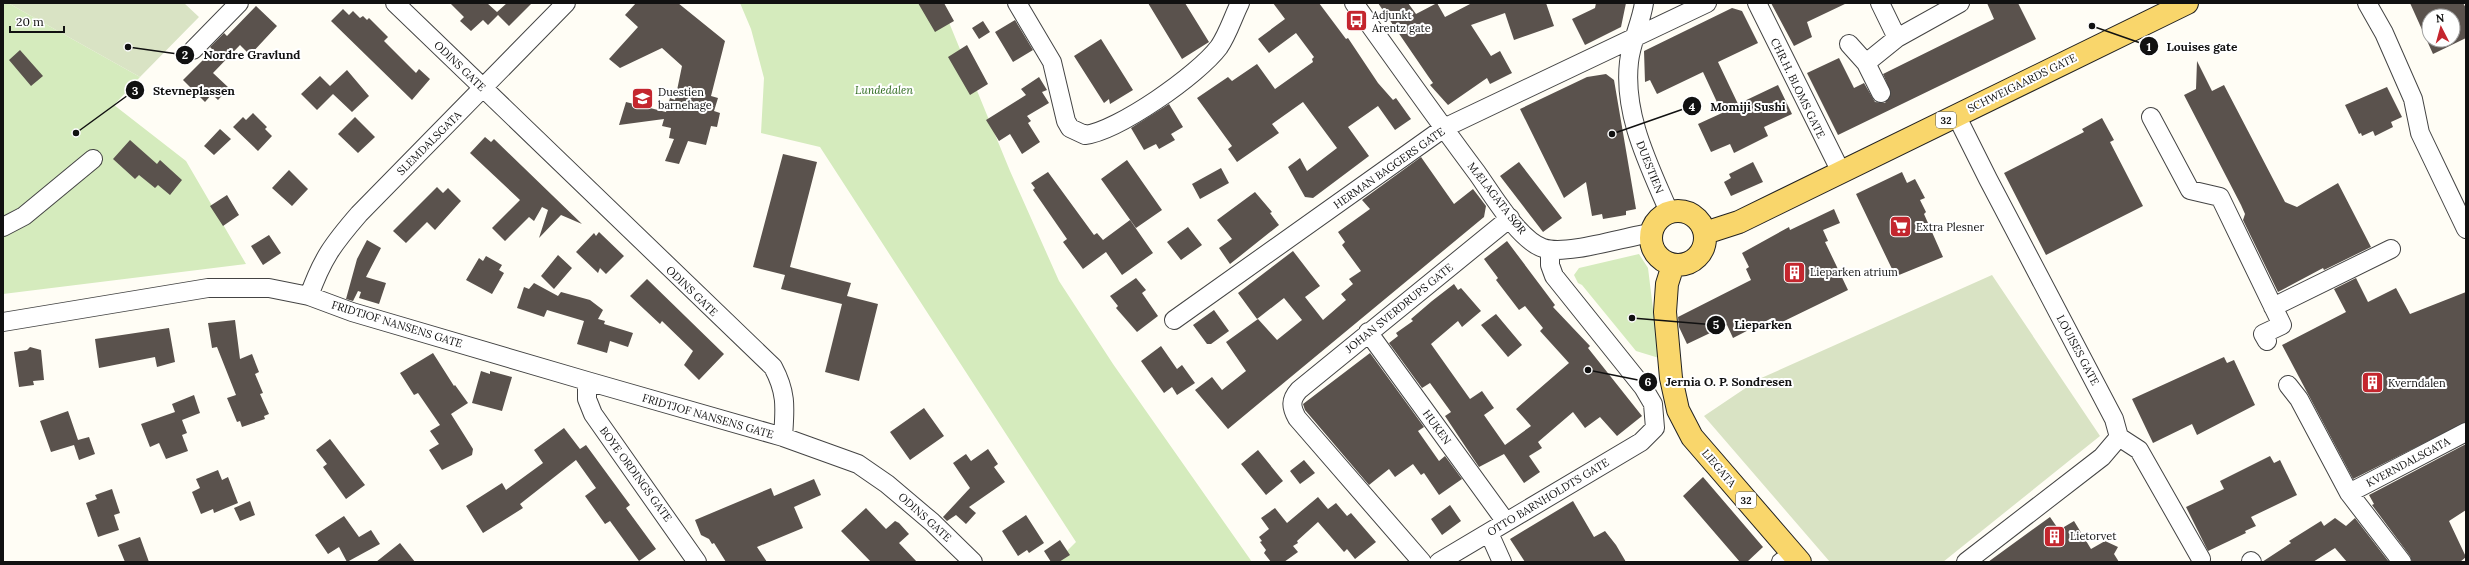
<svg xmlns="http://www.w3.org/2000/svg" width="2469" height="565" font-family="Lora,serif">
<rect width="100%" height="100%" fill="#fffdf5"/>
<path fill="#d5ebbd" d="M3,3h5l132,74 -26,28 72,56 60,103 -243,30z
M740,3h201l69,168 49,110 54,83 139,198h-196l20,-20 -256,-395 -59,-14 3,-55 -13,-49z
M1639,254l9,14 11,90 -23,-7 -54,-66 -4,-2 -4,-8 5,-7z"/>
<path fill="#d9e3c4" d="M8,3h176l15,14 -59,60z
M1992,275l108,161 -157,126h-113l-126,-146 55,-37z"/>
<path fill="#5a524d" fill-rule="evenodd" d="M450,3h37l10,9 10,-9h25l-23,23 -11,-11 -10,10 -5,-5 -12,11 -11,-10 4,-4z
M636,3h42l47,38 -14,55 7,2 -4,13 6,2 -3,14 -6,-1 -5,19 -18,-4 -9,23 -14,-3 9,-22 -5,-1 2,-10 -9,-2 2,-7 -45,6 7,-23 40,10 4,-14 5,2 7,-34 -20,-18 -42,20 -11,-9 29,-32 -13,-12z
M918,3h26l10,18 -19,11z
M1148,3h37l24,39 -27,17z
M1273,3h46l27,36 2,-1 30,45 15,17 3,-2 15,21 -16,11 -17,-24 -30,21 21,29 -56,42 -8,-1 -17,-30 12,-9 7,13 30,-23 -34,-46 -31,22 7,9 -42,29 -9,-13 4,-3 -35,-48 31,-21 4,4 25,-17 18,25 38,-27 -1,-3 2,-2 -18,-24 -27,20 -11,-14 27,-20z
M1378,3h30l8,11 21,-11 8,14 27,-14h74l8,23 -40,14 -9,-27 -34,12 20,31 9,-5 12,22 -22,11 -3,-6 -39,27 -18,-20 3,-2 -5,-7z
M1596,3h30l-5,24 -36,18 -13,-26 23,-11z
M1771,3h76l-40,19 5,15 -18,9z
M1987,3h31l18,36 -198,96 -31,-62 32,-15 15,30 10,-5 11,19 10,1 6,-10 -8,-19 111,-55z
M2410,3h53l3,5v30l-33,16zM2429,16h24v24h-24z
M256,6l21,20 -27,29 -10,-10 -27,28 16,15 -11,12 -6,-6 -7,8 -22,-22 30,-30 -3,-3 14,-14 3,3z
M1732,8l10,3 16,32 -40,19 20,42 40,-19 14,29 -28,13 4,9 -34,17 -4,-9 -19,8 -13,-28 24,-11 -19,-41 -46,22 -7,-14 -5,2 -1,-31z
M343,9l6,6 4,-4 7,7 3,-2 4,4 2,-2 19,19 -4,4 32,32 3,-4 11,10 -18,21 -81,-79z
M1015,20l18,30 -20,12 -18,-30z
M983,21l7,11 -11,7 -7,-11z
M1101,39l32,51 -23,14 -1,-5 -5,4 -30,-47z
M967,45l21,39 -18,11 -22,-38z
M20,50l23,26 -12,10 -22,-26z
M2197,61l15,30 12,-6 61,117 12,5 41,-24 33,64 -47,23 -1,-2 -45,24 -35,-72 2,-6 -4,-9 -57,-110 12,-6z
M347,70l22,26 -17,16 -19,-18 -16,16 -16,-16 19,-18 10,10z
M1606,74l8,6 22,129 -10,2v4l-23,4 -1,-5 -10,2 -6,-34 -22,16 -44,-89 67,-32z
M1039,77l8,13 -5,2 7,11 -22,13 4,5 -3,2 12,19 -18,12 -12,-20 -11,7 -13,-21 40,-25 -5,-6z
M2387,87l15,30 -11,5 2,5 -18,9 -2,-5 -11,5 -1,-3 -2,1 -14,-29z
M1169,104l14,23 -12,7 4,6 -16,9 -3,-5 -12,6 -13,-22z
M253,113l14,14 -2,2 7,7 -14,15 -25,-24 10,-10 3,3z
M355,117l20,20 -17,16 -20,-19z
M2102,118l12,22 -4,2 33,64 -97,49 -42,-82 80,-41 -2,-3z
M220,129l11,10 -17,16 -10,-9z
M485,137l6,5 3,-3 88,85 -21,-9 -22,23 9,-28 -6,-3 -8,14 -5,-4 -24,24 -13,-13 28,-28 -50,-47z
M130,140l27,24 3,-4 22,20 -12,15 -12,-10 -3,3 -16,-13 -4,4 -22,-20z
M783,154l34,8 -27,105 61,16 -4,13 31,8 -19,77 -34,-9 17,-68 -61,-15 4,-14 -32,-8z
M1421,157l33,47 19,-15 13,17 -2,11 -256,212 -33,-39 17,-13 10,13 24,-19 -20,-29 32,-23 19,21 25,-20 -18,-22 -27,21 -19,-26 55,-42 27,35 -15,11 18,23 23,-20 -5,-6 12,-10 -4,-5 12,-8 -19,-26 3,-3 -7,-10 32,-23 -8,-9z
M1127,160l35,50 -26,18 -35,-49z
M1519,162l43,56 -19,14 -43,-56z
M1753,162l10,20 -32,14 -7,-14 7,-4 -2,-4z
M1221,168l8,15 -29,16 -8,-15z
M289,170l19,19 -16,17 -20,-18z
M1048,172l46,63 3,-2 6,7 27,-20 23,33 -31,22 -16,-23 -23,17 -20,-27 4,-3 -34,-49 2,-2 -4,-5z
M1902,172l5,11 8,-4 10,19 -5,2 6,12 -2,2 19,43 -44,18 -4,-7 -3,1 -36,-75z
M437,187l6,6 5,-5 13,13 -26,29 -8,-8 -21,21 -13,-12z
M1255,192l17,20 -2,1 9,12 -49,39 -11,-16 13,-9 -15,-19z
M227,195l12,20 -16,11 -13,-20z
M1834,209l6,14 -17,7 5,11 -3,1 23,48 -72,35 -4,-7 -39,20 -6,-13 -40,19 -8,-17 -1,-10 73,-37 -5,-11 3,-2 -7,-14 47,-26 1,3z
M1188,227l14,18 -21,15 -14,-18z
M599,232l25,24 -18,18 -6,-6 -2,5 -22,-21 18,-19 2,3z
M269,235l12,18 -18,12 -12,-19z
M367,240l14,8 -15,29 20,6 -7,21 -20,-6 2,-6 -3,-1 -5,10 -7,-2 11,-40z
M1507,241l48,64 -2,2 37,39 -2,2 54,68 -25,20 -17,-19 -15,11 -12,-16 -35,30 4,6 -13,8 11,16 -16,11 -20,-29 -25,13 -34,-51 6,-4 -21,-29 -8,5 -33,-45 9,-7 -2,-3 17,-12 -2,-2 21,-18 22,-17 4,6 3,-2 20,23 -19,16 -4,-6 -27,23 39,55 12,-8 12,17 -10,7 21,30 26,-19 -15,-17 53,-46 -29,-32 3,-3 -18,-22 -6,4 -23,-30 2,-2 -14,-19z
M558,255l14,13 -18,21 -13,-13z
M486,256l16,9 -3,5 5,3 -12,21 -26,-14 13,-22 4,3z
M1136,278l10,12 -4,3 16,23 -21,16 -21,-24 2,-2 -8,-10z
M2356,278l12,24 28,-14 14,26 56,-22v130l-113,57 -71,-134 64,-33 -12,-23z
M647,279l77,75 -25,26 -15,-15 9,-14 -31,-30 -2,3 -30,-28z
M534,283l24,13 3,-4 29,8 13,10 -5,9 7,2 -1,3 29,9 -5,14 -18,-6 -3,12 -30,-9 7,-23 -37,-11 -3,7 -27,-9 7,-21 5,2z
M1214,310l15,21 -18,13h-4l-14,-19z
M1496,314l26,31 -14,12 -27,-32z
M235,320l5,39 12,-5 7,18 -4,2 8,19 -3,1 9,20 -5,2 1,3 -23,8 -2,-6 -3,1 -10,-24 9,-3 -19,-48 -5,1 -4,-25z
M169,328l6,34 -18,5 -2,-10 -56,11 -4,-29z
M1161,346l16,23 5,-4 13,18 -18,12 -5,-8 -8,6 -23,-32z
M30,347l11,3 3,30 -11,1 1,4 -15,2 -5,-35 13,-2z
M433,353l21,33 1,-1 13,18 -17,11 22,35 -1,6 -30,15 -13,-20 10,-6 -9,-13 10,-6 -22,-32 -4,2 -14,-22z
M1370,353l54,74 -6,4 21,30 6,-5 17,23 -23,16 -15,-22 -3,2 -8,-11 -18,13 -6,-8 -20,16 -64,-75 -2,-6z
M2224,357l3,6 7,-3 21,45 -58,30 -5,-11 -39,19 -21,-44z
M481,371l9,3v-3l22,6 -10,34 -30,-8z
M194,395l6,18 -18,7 5,13 -5,2 6,16 -22,8 -7,-16 -9,4 -9,-23 34,-12 -3,-8z
M924,408l20,28 -34,24 -20,-28z
M68,411l10,29 11,-3 6,17 -16,6 -5,-15 -23,7 -11,-31z
M564,428l16,21 6,-4 44,60 -4,3 30,41 -17,12 -29,-40 -5,3 -20,-28 11,-8 -20,-28 -56,44 3,4 -40,25 -17,-27 36,-23 4,7 37,-27 -9,-13z
M330,439l35,46 -19,14 -23,-32 4,-3 -11,-14z
M2466,444v66l-17,11 17,36 -6,5h-48l-2,-6 -38,-51 2,-1 -5,-9z
M988,449l10,15 -4,3 11,15 -36,25 7,6 -10,11 -10,-9 -9,6 -4,-4 27,-29 -17,-25 13,-9 5,7z
M1258,450l25,31 -17,14 -25,-31z
M2270,456l4,7 6,-3 17,35 -46,22 5,9 -11,5 1,2 -38,18 -22,-44 38,-18 -4,-8z
M1304,460l11,13 -15,11 -10,-13z
M218,470l4,10 6,-3 10,26 -24,10 -1,-4 -12,5 -9,-22 8,-4 -4,-9z
M1703,477l60,70 -16,15h-7l-57,-66z
M814,479l7,16 -27,12 9,21 -46,19 10,15h-41l-12,-19 -2,1 -3,-5 -8,-4 -6,-15 76,-32 3,8z
M112,489l8,24 -6,2 5,15 -21,7 -12,-34 11,-4 -2,-4z
M1318,497l10,12 8,-6 11,13 4,-3 25,29 -21,17 -8,-10 -3,3 -26,-30 -21,19 1,2 -5,3 5,6 -14,10h-13l-7,-9 2,-3 -6,-8 2,-1 -3,-4 10,-8 -8,-11 14,-10 12,15z
M250,501l5,14 -15,6 -6,-13z
M1573,501l21,36 11,-6 11,14 10,17h-101l-15,-23z
M1450,505l11,16 -19,14 -11,-16z
M866,508l20,21 9,-8 4,2 10,11 -10,9 18,19h-46l-30,-31z
M1026,515l18,28 -15,10 -2,-3 -9,6 -16,-25z
M344,516l15,21 12,-7 9,14 -33,18 -8,-15 -11,7 -13,-19z
M2050,517l9,13 15,-9 17,28 14,-8 13,6 -4,7 5,8h-131z
M2335,518l11,8 9,-8 34,44h-42l-12,-14 -22,14h-51l29,-19 -2,-2 32,-20 3,5z
M140,537l9,25h-24l-7,-17z
M1060,540l10,15 -11,7h-8l-7,-11z
M400,543l15,19h-39z"/>
<g fill="none" stroke-linecap="round" stroke-linejoin="round">
<defs>
<path id="minor" d="M395,3l378,364c14,26 12,41 10,70
M1017,3l35,59 14,59 4,7 15,7c33,-4 113,-60 134,-88 9,-13 14,-30 21,-44
M1354,3c41,57 81,114 123,170 15,21 42,67 66,75 23,8 81,-11 108,-15
M1644,3c-3,20 -13,39 -15,59 -6,53 20,103 40,150
M1757,3l84,169
M1880,3l17,35
M2367,3l17,30 29,66 7,34 46,96
M1849,44l17,19 15,30
M193,50l46,-47
M1866,63l31,-25 63,-35
M1956,115l32,64 126,240 5,18 -17,20 -136,105
M2151,117l39,73 30,7 62,128 -19,9 4,7
M3,227l21,-11 69,-57
M309,296c13,-37 24,-52 50,-82l207,-211
M2273,307l118,-58
M1174,320l270,-192 263,-125
M3,322l205,-34h61l40,8 43,16 235,69 196,56 75,27 29,20 45,38 41,40
M1368,332l138,190
M587,381v18l6,15 104,148
M2288,385l11,14 50,94 53,69
M2119,437l20,13 62,109
M2349,493l117,-61
M1489,533l13,29
M2251,561l1,1
M1422,562l-125,-144c-6,-11 -7,-18 2,-28l211,-172
M1439,562l202,-120 14,-14 -2,-24 -10,-17 -89,-111 -4,-11v-15
M1781,562l12,-7"/>
<path id="major" d="M1651 238a27 27 0 1 1 54 0a27 27 0 1 1-54 0Z
M1705,233l34,-11 448,-219
M1673,265l-6,19 -2,28 6,66 7,32 14,27 108,125"/>
</defs>
<use href="#minor" stroke="#444" stroke-width="20"/>
<use href="#major" stroke="#222" stroke-width="24"/>
<use href="#minor" stroke="#fff" stroke-width="18"/>
<use href="#major" stroke="#f9d66b" stroke-width="22"/>
</g>
<defs>
<symbol id="bus-square" viewBox="-11 -11 22 22"><rect x="-9" y="-9" width="18" height="18" rx="4" fill="#c4262e" stroke="#fff"/><path d="M-5-6H5V4H4V6H2V4H-2V6H-4V4H-5ZM-3.5-4V0h7V-4ZM-3.5 1.2v1.5H-2V1.2ZM2 1.2v1.5H3.5V1.2Z" fill="#fff"/></symbol>
<symbol id="school-square" viewBox="-11 -11 22 22"><rect x="-9" y="-9" width="18" height="18" rx="4" fill="#c4262e" stroke="#fff"/><path d="M0-5L7-2L0 1L-7-2ZM-4 1L0 2.5L4 1V4Q0 6-4 4Z" fill="#fff"/></symbol>
<symbol id="supermarket-square" viewBox="-11 -11 22 22"><rect x="-9" y="-9" width="18" height="18" rx="4" fill="#c4262e" stroke="#fff"/><path d="M-6-5.5h2.5l.6 2H6L4.5 2H-2.5L-4.4-4H-6ZM-1.5 3.2a1.3 1.3 0 1 0 .1 0ZM3 3.2a1.3 1.3 0 1 0 .1 0Z" fill="#fff"/></symbol>
<symbol id="building-square" viewBox="-11 -11 22 22"><rect x="-9" y="-9" width="18" height="18" rx="4" fill="#c4262e" stroke="#fff"/><path d="M-4-6H4V6H1V3H-1V6H-4ZM-2.5-4.3h1.7v1.8h-1.7ZM.8-4.3h1.7v1.8H.8ZM-2.5-1h1.7V.8h-1.7ZM.8-1h1.7V.8H.8Z" fill="#fff"/></symbol>
</defs>
<g fill-rule="evenodd">
<use href="#bus-square" x="1344" y="8" width="25" height="25"/>
<use href="#school-square" x="630" y="86" width="25" height="25"/>
<use href="#supermarket-square" x="1888" y="214" width="25" height="25"/>
<use href="#building-square" x="1782" y="260" width="25" height="25"/>
<use href="#building-square" x="2360" y="370" width="25" height="25"/>
<use href="#building-square" x="2042" y="524" width="25" height="25"/>
</g>
<g text-anchor="middle" dominant-baseline="central" stroke-width="4" stroke-linejoin="round" paint-order="stroke">
<g fill="#fff" stroke="#585858" stroke-width="1">
<rect x="1936" y="112" width="20" height="16" rx="3"/>
<rect x="1736" y="492" width="20" height="16" rx="3"/>
</g>
<g font-size="10" font-weight="bold" fill="#111">
<text x="1946" y="120">32</text>
<text x="1746" y="500">32</text>
</g>
<g font-size="11" fill="#111" stroke="#fff" text-anchor="start">
<text x="1372" y="15">Adjunkt<tspan x="1372" dy="13">Arentz gate</tspan></text>
<text x="658" y="92">Duestien<tspan x="658" dy="13">barnehage</tspan></text>
<text x="1916" y="227">Extra Plesner</text>
<text x="1810" y="272">Lieparken atrium</text>
<text x="2388" y="383">Kverndalen</text>
<text x="2070" y="536">Lietorvet</text>
</g>
<g font-size="11" fill="#111" stroke="#fff">
<text transform="translate(460 66) rotate(44)">ODINS GATE</text>
<text transform="translate(2022 83) rotate(-26)">SCHWEIGAARDS GATE</text>
<text transform="translate(1798 88) rotate(64)">CHR.H. BLOMS GATE</text>
<text transform="translate(429 143) rotate(-45)">SLEMDALSGATA</text>
<text transform="translate(1650 167) rotate(68)">DUESTIEN</text>
<text transform="translate(1389 168) rotate(-35)">HERMAN BAGGERS GATE</text>
<text transform="translate(1497 198) rotate(52)">MÆLAGATA SØR</text>
<text transform="translate(692 291) rotate(44)">ODINS GATE</text>
<text transform="translate(1399 308) rotate(-39)">JOHAN SVERDRUPS GATE</text>
<text transform="translate(397 324) rotate(17)">FRIDTJOF NANSENS GATE</text>
<text transform="translate(2078 350) rotate(62)">LOUISES GATE</text>
<text transform="translate(708 416) rotate(16)">FRIDTJOF NANSENS GATE</text>
<text transform="translate(1437 427) rotate(54)">HUKEN</text>
<text transform="translate(2408 462) rotate(-28)">KVERNDALSGATA</text>
<text transform="translate(1719 468) rotate(50)">LIEGATA</text>
<text transform="translate(636 474) rotate(54)">BOYE ORDINGS GATE</text>
<text transform="translate(1548 497) rotate(-31)">OTTO BARNHOLDTS GATE</text>
<text transform="translate(925 517) rotate(42)">ODINS GATE</text>
</g>
<g font-size="11" font-style="italic" fill="#2f6b1f" stroke="#fff">
<text x="884" y="90">Lundedalen</text>
</g>
</g>
<path fill="none" stroke="#111" stroke-width="1.5" d="M2092 26L2149 46M128 47L185 55M76 133L135 90M1612 134L1692 106M1632 318L1716 325M1588 370L1648 382"/>
<g fill="#111" stroke="#fff" stroke-width="1.5">
<circle cx="2092" cy="26" r="4"/>
<circle cx="128" cy="47" r="4"/>
<circle cx="76" cy="133" r="4"/>
<circle cx="1612" cy="134" r="4"/>
<circle cx="1632" cy="318" r="4"/>
<circle cx="1588" cy="370" r="4"/>
<circle cx="2149" cy="46" r="10"/>
<circle cx="185" cy="55" r="10"/>
<circle cx="135" cy="90" r="10"/>
<circle cx="1692" cy="106" r="10"/>
<circle cx="1716" cy="325" r="10"/>
<circle cx="1648" cy="382" r="10"/>
</g>
<g font-size="12" text-anchor="middle" font-weight="bold" fill="#fff">
<text x="2149" y="51">1</text>
<text x="185" y="59">2</text>
<text x="135" y="95">3</text>
<text x="1692" y="111">4</text>
<text x="1716" y="329">5</text>
<text x="1648" y="386">6</text>
</g>
<g font-size="12" text-anchor="middle" font-weight="bold" fill="#111" stroke="#fff" stroke-width="4" stroke-linejoin="round" paint-order="stroke">
<text x="2202" y="51">Louises gate</text>
<text x="252" y="59">Nordre Gravlund</text>
<text x="194" y="95">Stevneplassen</text>
<text x="1748" y="111">Momiji Sushi</text>
<text x="1763" y="329">Lieparken</text>
<text x="1729" y="386">Jernia O. P. Sondresen</text>
</g>
<rect width="2469" height="565" fill="none" stroke="#111111" stroke-width="8"/>
<g transform="translate(2441 28) rotate(354)"><circle r="19" fill="#ffffff" stroke="#a0a0a0"/>
<path d="M0-3L7 15L0 10L-7 15Z" fill="#c4262e"/>
<text y="-6" font-size="11" font-weight="bold" text-anchor="middle" fill="#111111">N</text>
</g>
<path d="M10 26v6h54v-6" fill="none" stroke="#111111" stroke-width="2"/>
<text x="16" y="26" font-size="12" fill="#111111" stroke="#ffffff" stroke-width="3" paint-order="stroke">20 m</text>
</svg>
